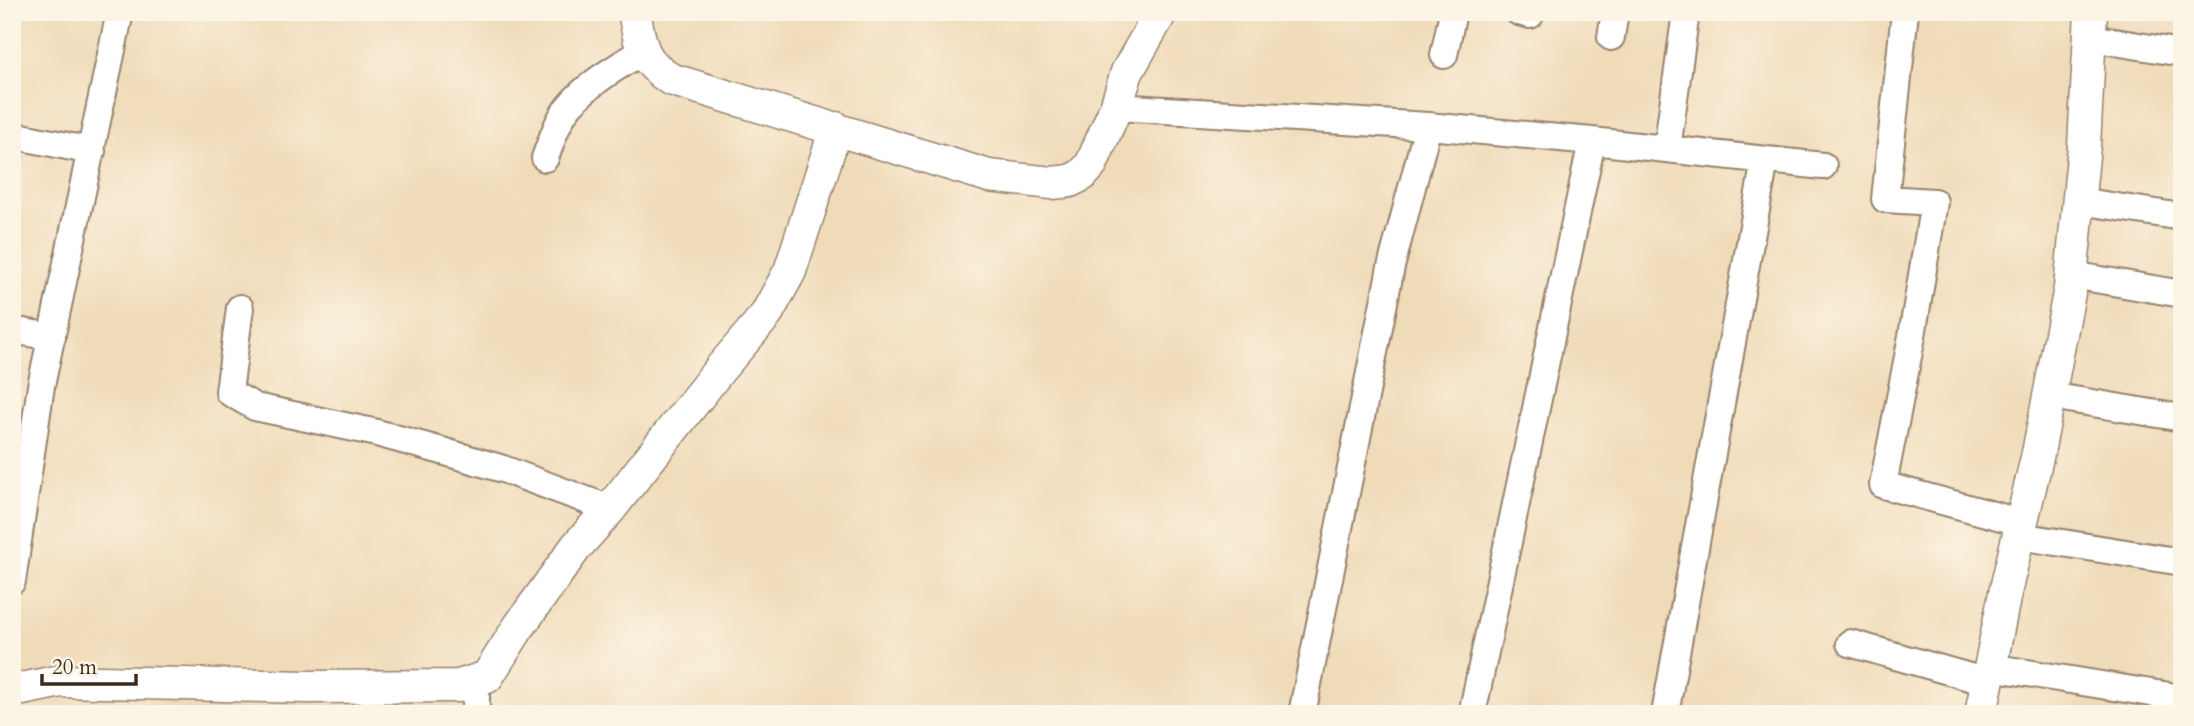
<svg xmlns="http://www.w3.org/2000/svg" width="2194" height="726" font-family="Cardo,serif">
<rect width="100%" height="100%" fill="#fcf5e5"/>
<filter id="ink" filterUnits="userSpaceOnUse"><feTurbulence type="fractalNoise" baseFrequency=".0143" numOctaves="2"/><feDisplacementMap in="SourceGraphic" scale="14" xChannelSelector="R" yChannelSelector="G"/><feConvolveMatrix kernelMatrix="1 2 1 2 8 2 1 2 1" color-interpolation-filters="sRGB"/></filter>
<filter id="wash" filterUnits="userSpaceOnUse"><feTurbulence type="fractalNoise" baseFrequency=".00686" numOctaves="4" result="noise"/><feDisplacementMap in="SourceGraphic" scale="28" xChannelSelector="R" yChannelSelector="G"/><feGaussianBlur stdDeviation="1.57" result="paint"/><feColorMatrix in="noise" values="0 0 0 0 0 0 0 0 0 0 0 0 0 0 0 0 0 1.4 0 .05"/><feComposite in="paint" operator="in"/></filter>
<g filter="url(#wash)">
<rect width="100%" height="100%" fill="#f0dbb9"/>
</g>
<g filter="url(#ink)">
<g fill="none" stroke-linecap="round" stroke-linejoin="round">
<defs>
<path id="minor" d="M1519,12l11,3
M1905,12l-20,187 49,3 -22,134 -29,149 140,38
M1611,37l4,-25
M2090,38l92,15
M1444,55l9,-43
M1116,107l312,19 164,15 231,25
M12,135l80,16
M1667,149l19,-137
M545,158c7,-18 13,-40 26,-54 19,-22 47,-37 71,-53
M2079,201l103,16
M2072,275l110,19
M240,308l-11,84 26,15 118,25 69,19 61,18 107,40
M12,330l40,7
M2050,396l132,22
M2019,536l163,26
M12,581l29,-195 79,-374
M1850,643l137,39
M1990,667l192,31
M476,680v34
M1302,714l89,-447 37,-141
M1472,714l120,-573
M1665,714l100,-554"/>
<path id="tertiary" d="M634,12c7,33 6,47 36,67l319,97 63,7 18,-2 12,-6 9,-10 25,-58 11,-35 34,-60
M12,691l49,-10 246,6 152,-1 28,-9 31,-49 58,-81 34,-38 110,-140 46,-54 24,-44 46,-143
M1981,714l24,-121 33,-140 32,-165 14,-142 7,-134"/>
</defs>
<use href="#minor" stroke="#96826c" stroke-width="30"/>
<use href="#tertiary" stroke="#96826c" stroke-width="35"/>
<use href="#minor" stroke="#fff" stroke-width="26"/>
<use href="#tertiary" stroke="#fff" stroke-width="32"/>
</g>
</g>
<rect width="2194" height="726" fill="none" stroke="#fcf5e5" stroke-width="42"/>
<path d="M42 674v10h94v-10" fill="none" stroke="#3b2a1e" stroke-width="3.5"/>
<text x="52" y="674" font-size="21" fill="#3b2a1e" stroke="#fcf5e5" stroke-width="5" paint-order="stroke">20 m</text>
</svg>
